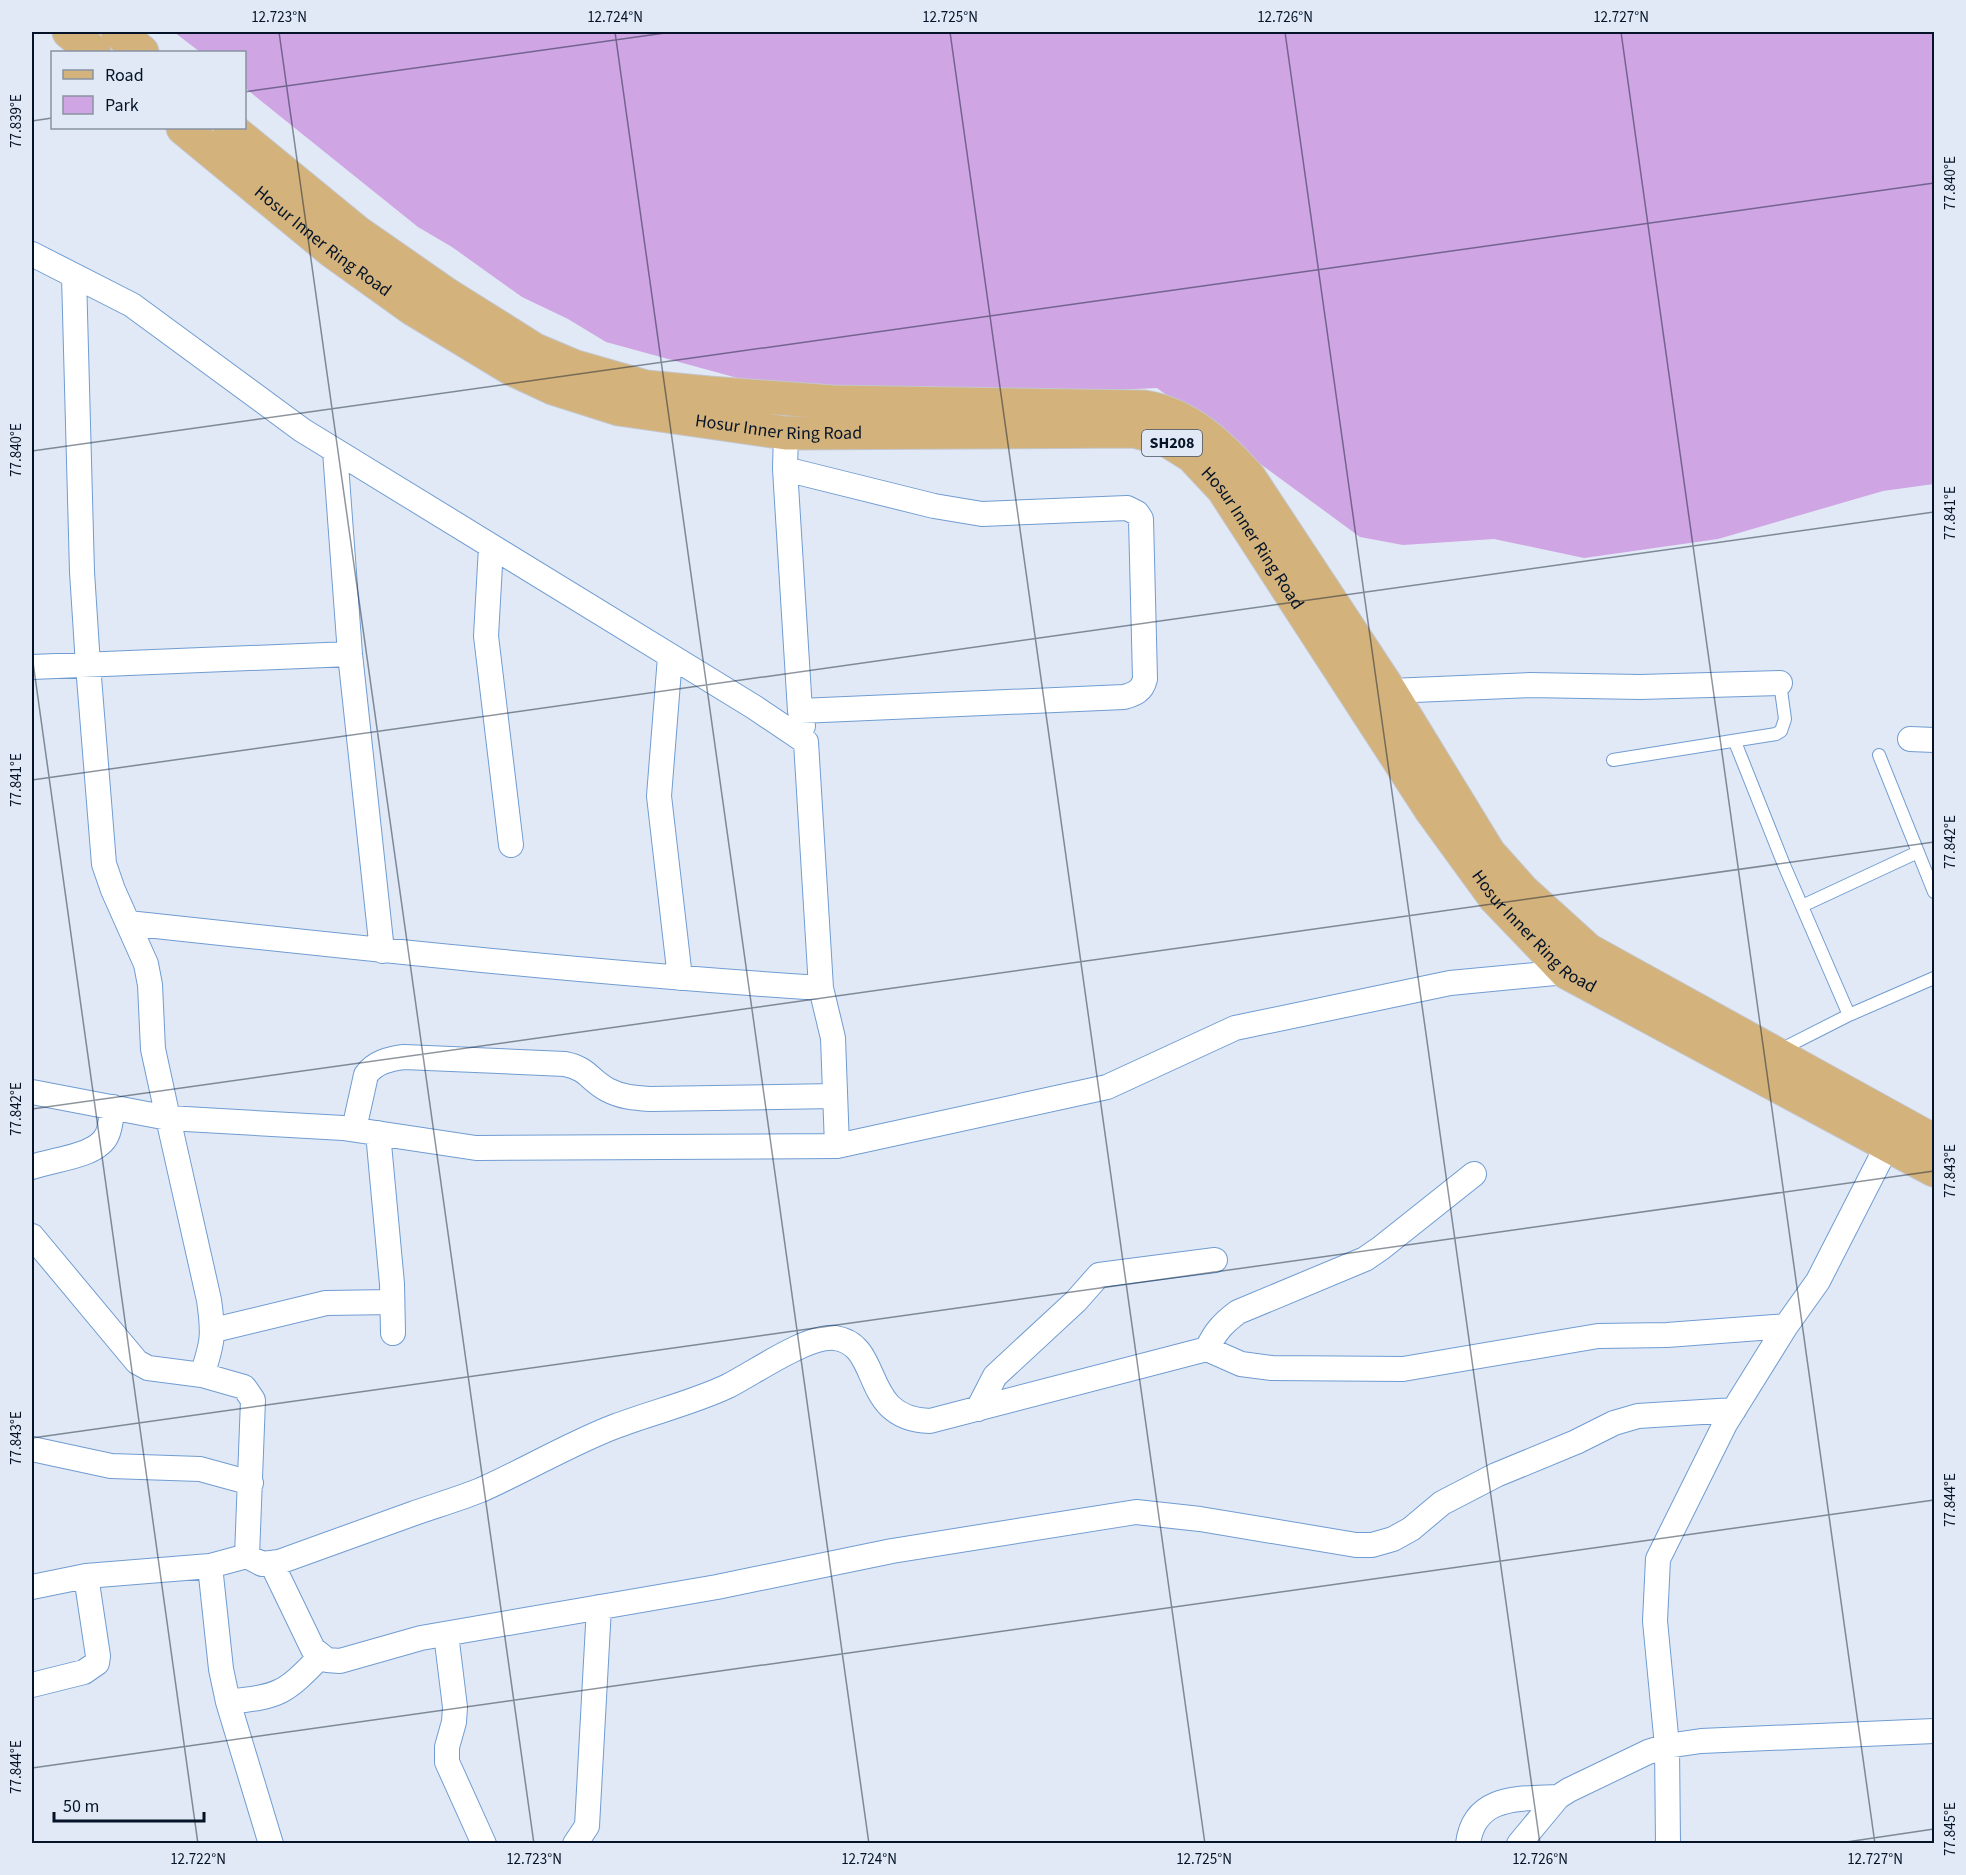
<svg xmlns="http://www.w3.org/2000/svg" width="1966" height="1875" font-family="'Source Sans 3',sans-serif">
<rect width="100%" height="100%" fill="#e0e9f5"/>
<path fill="#cfa5e4" d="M174,32h1760v452l-51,7 -165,48 -134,19 -90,-19 -91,6 -43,-8 -203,-149 -109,5 -130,-6 -133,4 -179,-49 -38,-23 -46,-22 -70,-50 -34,-20 -173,-139 -1,-36h-44z"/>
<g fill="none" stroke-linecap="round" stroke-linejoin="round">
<defs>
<path id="service" d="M1735,742l49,123 65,150
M1879,755l55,137
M1613,760l163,-26 5,-3 4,-12 -5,-36
M1802,906l116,-54
M1778,1051l71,-36 85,-37"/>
<path id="minor" d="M32,254l100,51 170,125 452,277 52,35 15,246 12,50 4,108 270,-59 128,-59 215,-45 116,-11 8,-7
M74,276l8,296 6,93 16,199 9,26 33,74 4,21 3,64 15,69 175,10 133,20 361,-2
M786,433l-1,36 15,242 3,15
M335,451l15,203 32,297
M785,469l149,37 48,8 145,-6 10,5 4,6 4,160c-3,12 -10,15 -21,18l-324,14
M491,547l-5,89 25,209
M670,657l-11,139 21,182
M32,667l318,-13
M1390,691l140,-6 110,2 140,-4
M1910,739l24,1
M128,923c231,25 462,50 693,65
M32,1092l136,26 41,182c5,35 4,42 -7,75
M354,1129l12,-54c9,-13 23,-16 38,-18l161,7c24,5 24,16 43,26 13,7 27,8 42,9l185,-3
M378,1133l14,151 1,49
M32,1167c21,-8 65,-10 75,-32 4,-8 4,-19 6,-28
M32,1236l105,126 11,6 54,7 42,12 9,13 -6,156
M214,1330l112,-27 66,-1
M1207,1349c8,-17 16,-26 31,-37l127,-53 16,-11 93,-74
M978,1409l17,-33 81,-75 23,-26 116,-15
M32,1449l79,17 89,3 51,14
M272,1564l41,85 14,11 13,1 81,-23 296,-51 175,-36 244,-39 64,7 156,26h16l21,-6 18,-10 31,-26 54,-28 80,-33 38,-19 24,-7 96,-6
M210,1566l11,103 7,33 43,142
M32,1587l54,-11 124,-10 37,-10 15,8 17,-2c45,-16 89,-32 133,-48 23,-8 46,-15 69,-24 45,-20 90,-47 135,-64 37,-14 76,-23 112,-40 26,-13 79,-51 107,-48 49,7 24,81 95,83l277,-72 34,15 31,4 131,1 195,-33 69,-1 119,-9
M446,1634l9,73 -1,15 -7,25v15l37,82
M32,1685l52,-13 13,-9 1,-7 -12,-80
M228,1702c53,-6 56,-8 93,-46
M575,1844l12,-18 12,-219
M1468,1844c6,-50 53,-45 90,-47
M1519,1844l39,-47 11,-7 79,-38 19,-6 34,-5 233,-10
M1668,1844l-1,-98 -12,-125 3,-62 67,-135 61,-98 32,-45 70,-137"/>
<g id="primary">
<path d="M69,32l25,20"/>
<path d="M118,32l24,20"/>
<path id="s1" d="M183,128l149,123 81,58 99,60 41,19 66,21 167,24 348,-2 31,8 27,17 31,33 208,321 64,88 71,74 368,198"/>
<path d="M230,128l127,104 89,62 89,56 38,16 73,21 63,6 124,9 311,5c45,7 76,38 105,70l141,214 99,162 34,38 65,59 346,191"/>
</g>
</defs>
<use href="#service" stroke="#709cd2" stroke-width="14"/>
<use href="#minor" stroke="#709cd2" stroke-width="26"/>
<use href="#primary" stroke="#c3c6cb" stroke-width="35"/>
<use href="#service" stroke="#fff" stroke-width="12"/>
<use href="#minor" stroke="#fff" stroke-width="24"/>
<use href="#primary" stroke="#d4b27c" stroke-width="33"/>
</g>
<path fill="none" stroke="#041327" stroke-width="1.5" stroke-opacity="0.45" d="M279,32l255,1812M615,32l254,1812M950,32l255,1812M1285,32l255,1812M1621,32l254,1812M244,92l428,-60M32,121l20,-3M32,451l1902,-268M32,655l166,1189M32,780l1902,-268M32,1109l1902,-267M32,1438l1902,-267M32,1768l1902,-268M1833,1844l101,-15"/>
<g text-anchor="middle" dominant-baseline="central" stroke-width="6" stroke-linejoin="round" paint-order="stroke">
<rect fill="#e0e9f5" stroke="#465365" stroke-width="1.5" x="1142" y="430" width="60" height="26" rx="4.5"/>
<g font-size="16" font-weight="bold" fill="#041327">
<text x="1172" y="443">SH208</text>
</g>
<g font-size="18" fill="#041327" stroke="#e0e9f5">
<text stroke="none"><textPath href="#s1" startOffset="180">Hosur Inner Ring Road</textPath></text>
<text stroke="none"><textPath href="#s1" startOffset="684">Hosur Inner Ring Road</textPath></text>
<text stroke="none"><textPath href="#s1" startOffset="1206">Hosur Inner Ring Road</textPath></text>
<text stroke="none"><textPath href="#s1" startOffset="1692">Hosur Inner Ring Road</textPath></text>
</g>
</g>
<rect width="1966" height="1875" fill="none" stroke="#e0e9f5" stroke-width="66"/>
<rect x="51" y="51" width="195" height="78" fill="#e0e9f5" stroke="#8893a3" stroke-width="1.5"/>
<rect x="63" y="70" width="30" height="9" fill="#d4b27c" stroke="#8893a3" stroke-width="1.5"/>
<text x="105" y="81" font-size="18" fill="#041327">Road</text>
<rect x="63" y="96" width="30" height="18" fill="#cfa5e4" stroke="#8893a3" stroke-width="1.5"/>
<text x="105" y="111" font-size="18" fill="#041327">Park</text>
<path d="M54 1812v9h150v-9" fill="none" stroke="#041327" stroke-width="3"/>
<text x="63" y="1812" font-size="18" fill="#041327" stroke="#e0e9f5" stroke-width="4.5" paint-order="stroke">50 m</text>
<rect x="33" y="33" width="1900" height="1809" fill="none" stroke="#041327" stroke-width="2"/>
<g font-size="15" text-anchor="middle" fill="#041327">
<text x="279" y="22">12.723°N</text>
<text x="615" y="22">12.724°N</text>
<text x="950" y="22">12.725°N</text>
<text x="1285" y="22">12.726°N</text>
<text x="1621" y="22">12.727°N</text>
<text transform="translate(16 121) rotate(-90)" y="5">77.839°E</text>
<text transform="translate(1950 183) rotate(-90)" y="5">77.840°E</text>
<text transform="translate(16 450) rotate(-90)" y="5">77.840°E</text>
<text transform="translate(1950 513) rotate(-90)" y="5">77.841°E</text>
<text transform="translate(16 780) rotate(-90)" y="5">77.841°E</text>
<text transform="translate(1950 842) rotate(-90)" y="5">77.842°E</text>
<text transform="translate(16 1109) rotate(-90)" y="5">77.842°E</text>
<text transform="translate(1950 1171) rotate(-90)" y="5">77.843°E</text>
<text transform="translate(16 1438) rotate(-90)" y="5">77.843°E</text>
<text transform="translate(1950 1500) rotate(-90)" y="5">77.844°E</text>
<text transform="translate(16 1767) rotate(-90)" y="5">77.844°E</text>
<text transform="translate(1950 1829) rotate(-90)" y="5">77.845°E</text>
<text x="198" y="1864">12.722°N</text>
<text x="534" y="1864">12.723°N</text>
<text x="869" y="1864">12.724°N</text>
<text x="1204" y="1864">12.725°N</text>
<text x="1540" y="1864">12.726°N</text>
<text x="1875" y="1864">12.727°N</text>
</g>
</svg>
